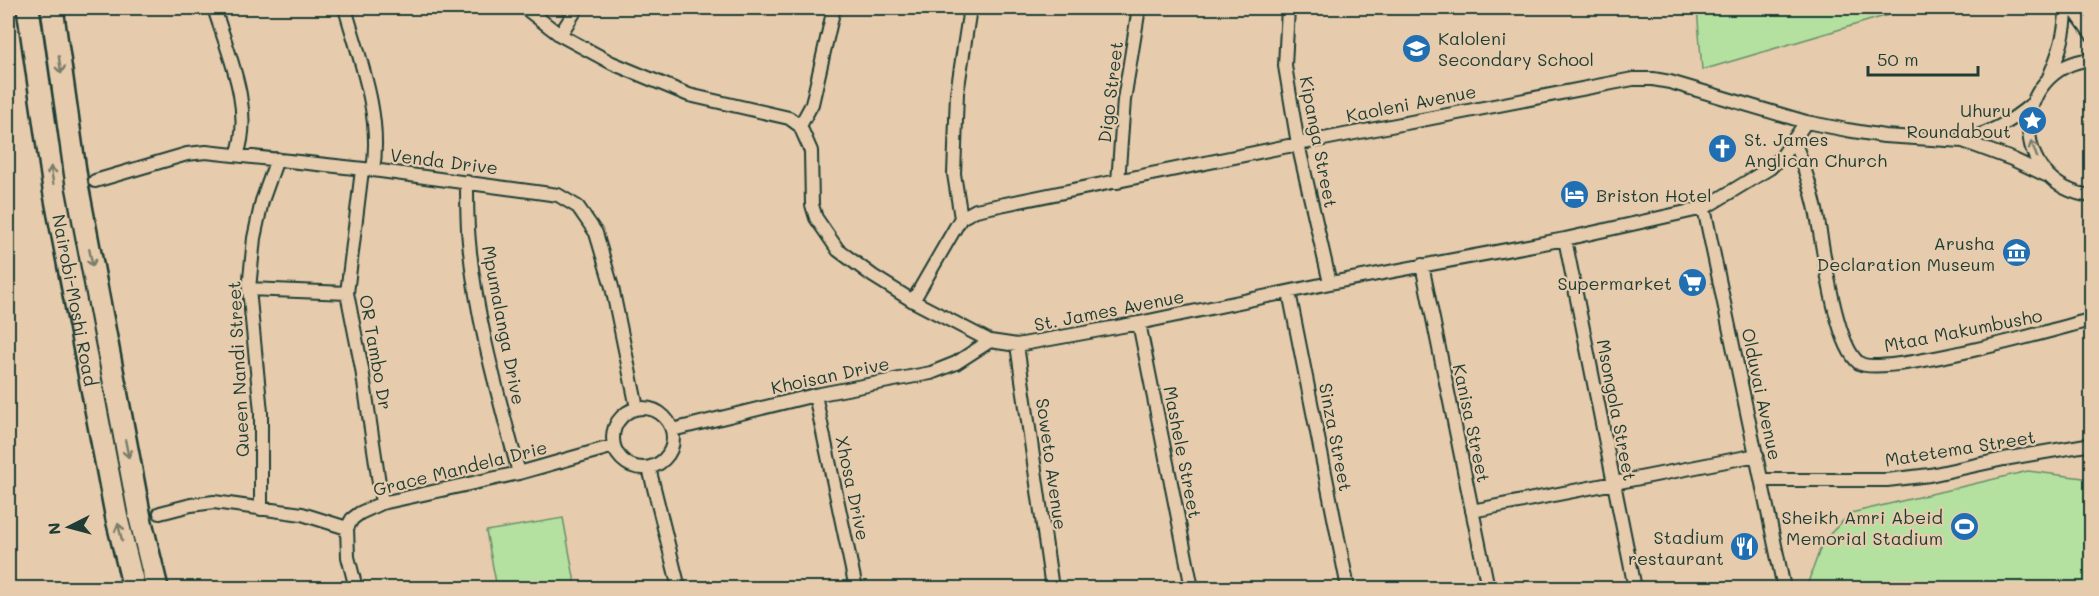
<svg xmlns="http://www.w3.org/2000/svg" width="2099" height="596" font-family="Mali,sans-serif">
<rect width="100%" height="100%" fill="#e6ccad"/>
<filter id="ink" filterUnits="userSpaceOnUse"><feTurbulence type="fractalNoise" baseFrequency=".0167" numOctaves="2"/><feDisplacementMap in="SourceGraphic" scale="12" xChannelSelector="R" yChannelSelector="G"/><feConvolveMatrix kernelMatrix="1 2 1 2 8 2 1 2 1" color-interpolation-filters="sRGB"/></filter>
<g filter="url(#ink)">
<path fill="#b4e19f" stroke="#6a8f6a" stroke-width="1.5" d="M1697,8h215l-210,62z
M2028,471l63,8v109h-285l17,-47 28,-28z
M563,518l13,70h-79l-11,-57z"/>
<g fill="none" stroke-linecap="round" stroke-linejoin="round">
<defs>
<path id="minor" d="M214,8c14,45 40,101 23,147
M345,8c15,53 37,107 28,162
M525,8l35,27 52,28 77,32 100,23 11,8 11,25 1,54 4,13 22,32 35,26 40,25 77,40 27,4 122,-22 191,-40 235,-44 139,-31 66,-40 13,-13 23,-33
M1288,8l-3,58 13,78 32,139
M2073,8l19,27
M560,35l17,-27
M2092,59c-84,9 -84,127 0,137
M2049,77c10,-23 17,-44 17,-69
M800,126l12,-22 22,-96
M1794,141c9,23 17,45 22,69 7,33 18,134 43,153 21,15 201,-34 233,-44
M1963,141c30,-10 45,-17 69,-37
M362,170l-15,123 15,76 20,134
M95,181l92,-27 19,-2 167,18 185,25 20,12 18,26 16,54 25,121
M467,182c0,20 0,40 2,60 7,78 30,156 50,231
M1118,182l6,-82 15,-92
M1704,208l80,380
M961,218l-7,-44 3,-81 13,-85
M1565,239l70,349
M1422,265l66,323
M249,289l98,4
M1289,292l59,296
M913,301l48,-83 15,-8 322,-66 335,-65h20l17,3 136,40 41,8 37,6 79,5 49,18 34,16
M1139,323l53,265
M1017,345l35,243
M815,395l41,193
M613 438a30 30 0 1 1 60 0a30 30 0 1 1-60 0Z
M672,430l143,-35 116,-22 25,-10 34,-22
M649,468l30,120
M1762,480h125l43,-5 74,-16 88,-15
M261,509v-97l-12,-123 5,-51 8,-37 15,-42
M1472,511l285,-56
M160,513l31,-8 23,-3 88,12 45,14
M356,588l-8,-31 -1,-29 5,-9 8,-6 22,-10 137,-30 95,-27"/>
<g id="trunk">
<path id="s1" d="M28,8l26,181 63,330 17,69"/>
<path d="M52,8l25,177 63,333 17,70"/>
</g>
</defs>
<use href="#minor" stroke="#1f3d34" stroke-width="16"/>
<use href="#trunk" stroke="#1f3d34" stroke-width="26"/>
<use href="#minor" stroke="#e6ccad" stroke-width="12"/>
<use href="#trunk" stroke="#e6ccad" stroke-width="21"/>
</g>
<defs><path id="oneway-shaft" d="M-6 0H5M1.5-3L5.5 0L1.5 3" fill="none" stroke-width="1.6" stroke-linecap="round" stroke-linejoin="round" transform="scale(1.5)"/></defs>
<g stroke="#797d6a">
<use href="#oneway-shaft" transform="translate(60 65) rotate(82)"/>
<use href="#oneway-shaft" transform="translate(2034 149) rotate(-110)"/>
<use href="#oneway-shaft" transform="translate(52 175) rotate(-98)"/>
<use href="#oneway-shaft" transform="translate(91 258) rotate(79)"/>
<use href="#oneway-shaft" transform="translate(127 449) rotate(79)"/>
<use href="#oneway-shaft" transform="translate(120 532) rotate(-104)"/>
</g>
</g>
<defs>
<symbol id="school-disc" viewBox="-11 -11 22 22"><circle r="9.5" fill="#1f6fb2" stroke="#e6ccad"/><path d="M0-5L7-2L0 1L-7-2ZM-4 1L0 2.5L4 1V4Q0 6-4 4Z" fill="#fff"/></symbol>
<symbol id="sight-disc" viewBox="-11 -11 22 22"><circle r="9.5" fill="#1f6fb2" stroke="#e6ccad"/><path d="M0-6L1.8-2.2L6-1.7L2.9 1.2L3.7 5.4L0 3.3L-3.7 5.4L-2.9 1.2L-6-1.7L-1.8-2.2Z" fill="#fff"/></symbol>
<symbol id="church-disc" viewBox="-11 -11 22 22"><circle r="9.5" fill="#1f6fb2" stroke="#e6ccad"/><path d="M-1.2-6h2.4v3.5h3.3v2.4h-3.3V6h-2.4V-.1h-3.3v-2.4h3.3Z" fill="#fff"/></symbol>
<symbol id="hotel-disc" viewBox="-11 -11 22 22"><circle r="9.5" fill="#1f6fb2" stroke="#e6ccad"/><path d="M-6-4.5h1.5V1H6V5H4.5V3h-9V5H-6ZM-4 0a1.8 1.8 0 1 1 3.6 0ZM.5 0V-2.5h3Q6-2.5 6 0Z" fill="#fff"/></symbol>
<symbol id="museum-disc" viewBox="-11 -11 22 22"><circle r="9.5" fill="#1f6fb2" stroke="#e6ccad"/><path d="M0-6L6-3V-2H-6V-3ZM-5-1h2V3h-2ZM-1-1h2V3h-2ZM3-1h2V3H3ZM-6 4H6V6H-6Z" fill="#fff"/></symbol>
<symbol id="supermarket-disc" viewBox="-11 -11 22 22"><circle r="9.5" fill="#1f6fb2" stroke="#e6ccad"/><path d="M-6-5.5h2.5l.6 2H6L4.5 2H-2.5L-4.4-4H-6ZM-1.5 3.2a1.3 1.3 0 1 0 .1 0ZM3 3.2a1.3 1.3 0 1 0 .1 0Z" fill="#fff"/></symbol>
<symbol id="stadium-disc" viewBox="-11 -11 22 22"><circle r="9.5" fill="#1f6fb2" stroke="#e6ccad"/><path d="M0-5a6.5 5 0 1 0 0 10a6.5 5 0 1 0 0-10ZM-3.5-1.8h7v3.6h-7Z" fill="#fff"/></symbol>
<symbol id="restaurant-disc" viewBox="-11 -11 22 22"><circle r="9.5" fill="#1f6fb2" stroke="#e6ccad"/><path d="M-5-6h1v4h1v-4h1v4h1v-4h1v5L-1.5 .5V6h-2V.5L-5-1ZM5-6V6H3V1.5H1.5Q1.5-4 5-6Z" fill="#fff"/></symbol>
</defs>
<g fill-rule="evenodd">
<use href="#school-disc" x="1400" y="32" width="33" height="33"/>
<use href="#sight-disc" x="2016" y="104" width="33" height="33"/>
<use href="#church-disc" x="1706" y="132" width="33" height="33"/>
<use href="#hotel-disc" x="1558" y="178" width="33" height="33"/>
<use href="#museum-disc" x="2000" y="236" width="33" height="33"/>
<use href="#supermarket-disc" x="1676" y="266" width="33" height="33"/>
<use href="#stadium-disc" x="1948" y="510" width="33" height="33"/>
<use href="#restaurant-disc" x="1728" y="530" width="33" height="33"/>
</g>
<g text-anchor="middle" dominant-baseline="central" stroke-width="4.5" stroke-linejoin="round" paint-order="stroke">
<g font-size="18" fill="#1f3d34" stroke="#e6ccad" text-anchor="end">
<text x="1438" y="38" text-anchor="start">Kaloleni<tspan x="1438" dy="21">Secondary School</tspan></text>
<text x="2011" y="110">Uhuru<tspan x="2011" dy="21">Roundabout</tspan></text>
<text x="1744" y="139" text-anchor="start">St. James<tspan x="1744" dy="21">Anglican Church</tspan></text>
<text x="1596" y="195" text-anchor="start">Briston Hotel</text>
<text x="1995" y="243">Arusha<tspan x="1995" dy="21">Declaration Museum</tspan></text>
<text x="1672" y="283">Supermarket</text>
<text x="1943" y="517">Sheikh Amri Abeid<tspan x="1943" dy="21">Memorial Stadium</tspan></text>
<text x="1724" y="537">Stadium<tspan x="1724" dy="21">restaurant</tspan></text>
</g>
<g font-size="18" fill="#1f3d34" stroke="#e6ccad">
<text transform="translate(1110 92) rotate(-83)">Digo Street</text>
<text transform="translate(1411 103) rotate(-11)">Kaoleni Avenue</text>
<text transform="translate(1319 142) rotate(79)">Kipanga Street</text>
<text transform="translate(444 161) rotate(7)">Venda Drive</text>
<text stroke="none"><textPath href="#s1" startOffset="296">Nairobi-Moshi Road</textPath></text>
<text transform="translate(1109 310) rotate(-11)">St. James Avenue</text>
<text transform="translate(504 325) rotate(79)">Mpumalanga Drive</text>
<text transform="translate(1963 330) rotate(-11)">Mtaa Makumbusho</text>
<text transform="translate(376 352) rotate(80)">OR Tambo Dr</text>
<text transform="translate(238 369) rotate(-93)">Queen Nandi Street</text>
<text transform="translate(830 375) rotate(-12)">Khoisan Drive</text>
<text transform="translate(1762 394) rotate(78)">Olduvai Avenue</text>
<text transform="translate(1617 410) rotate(79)">Msongola Street</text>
<text transform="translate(1472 423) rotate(78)">Kanisa Street</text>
<text transform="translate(1336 437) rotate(79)">Sinza Street</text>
<text transform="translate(1960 448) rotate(-9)">Matetema Street</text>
<text transform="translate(1183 452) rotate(79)">Mashele Street</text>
<text transform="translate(1052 464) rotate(82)">Soweto Avenue</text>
<text transform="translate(460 468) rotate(-14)">Grace Mandela Drie</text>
<text transform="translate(853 488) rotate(78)">Xhosa Drive</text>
</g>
</g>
<rect width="2099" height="596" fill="none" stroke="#e6ccad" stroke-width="30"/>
<rect x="15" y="15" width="2069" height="566" fill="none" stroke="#1f3d34" stroke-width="2" filter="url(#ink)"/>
<g transform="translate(69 527) rotate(264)" stroke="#e6ccad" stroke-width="4.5" paint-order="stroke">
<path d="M0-4.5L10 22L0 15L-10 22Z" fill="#1f3d34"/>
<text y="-9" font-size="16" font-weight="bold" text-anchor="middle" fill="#1f3d34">N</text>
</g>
<path d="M1868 66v9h110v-9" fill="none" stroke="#1f3d34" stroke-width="3"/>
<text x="1877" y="66" font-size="18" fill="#1f3d34" stroke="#e6ccad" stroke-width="4.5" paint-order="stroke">50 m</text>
</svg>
